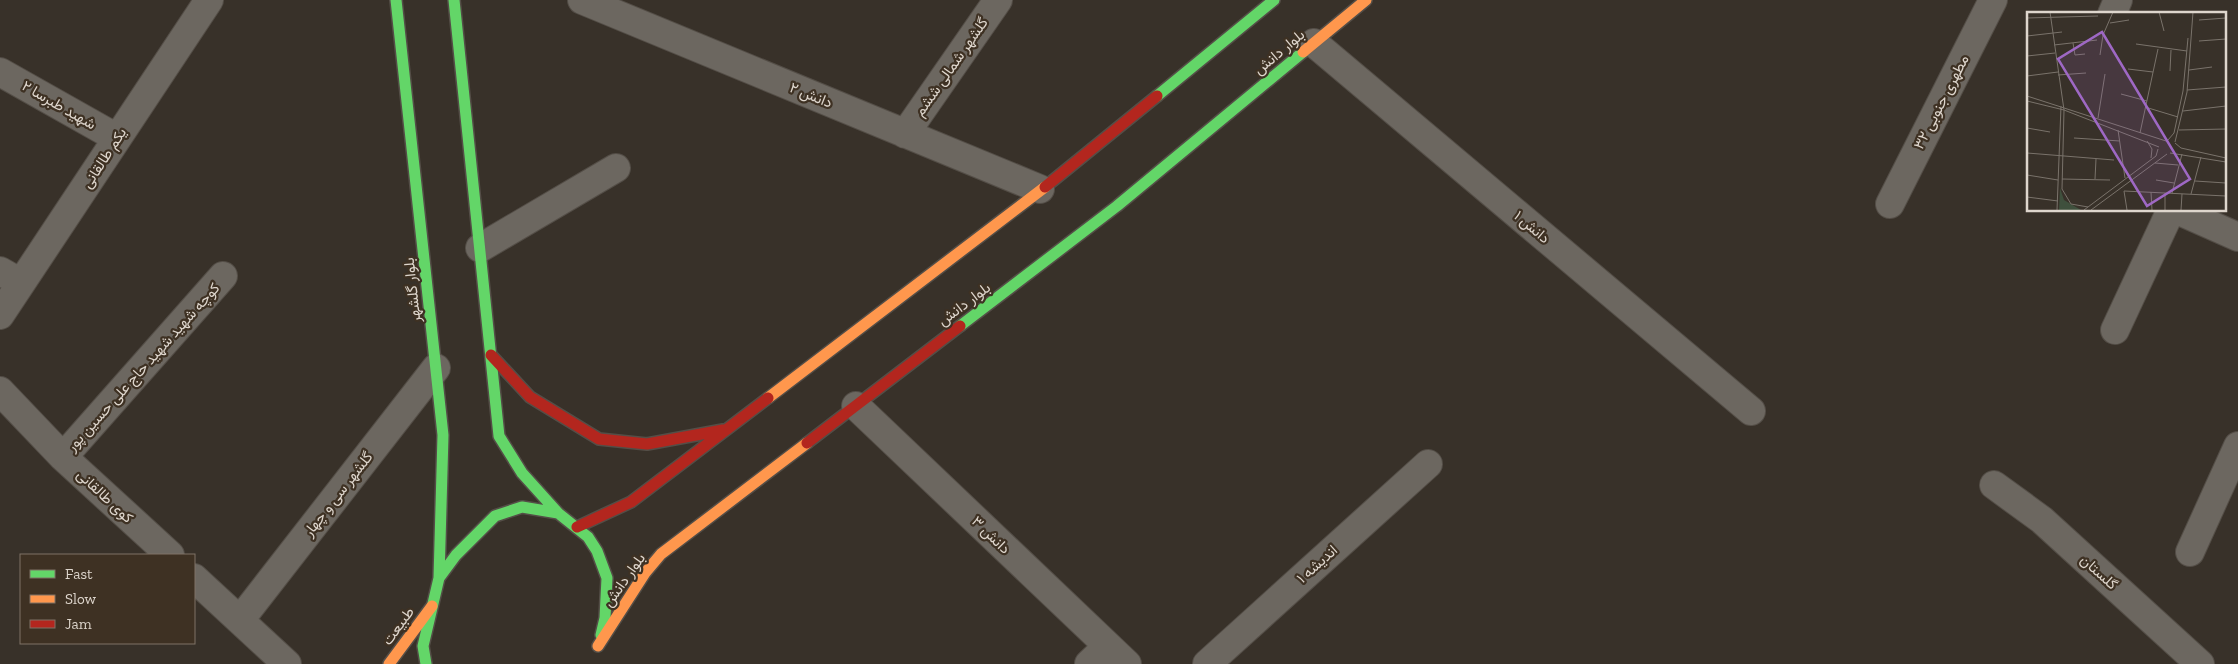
<svg xmlns="http://www.w3.org/2000/svg" width="2238" height="664" font-family="'Zilla Slab',Vazirmatn,serif">
<rect width="100%" height="100%" fill="#383129"/>
<g fill="none" stroke-linecap="round" stroke-linejoin="round">
<defs>
<path id="street" d="M582,0l458,189
M2112,14l6,-14
M1314,43l437,368
M0,72l117,66
M905,134l93,-134
M1890,204l103,-204
M2177,210l61,27
M480,248l136,-80
M0,271l21,12
M0,315l209,-315
M2115,330l56,-120
M0,391l63,66 107,98
M856,406l271,258
M63,457l160,-181
M1994,485l48,35 158,144
M2190,552l48,-106
M194,578l93,86
M240,620l196,-252
M1089,664l19,-18
M1207,664l221,-200"/>
<path id="fast" d="M396,0l47,435 -4,143
M454,0l45,436 23,37 36,40
M1157,96l117,-96
M960,326l157,-120 186,-154
M426,664l-3,-18 16,-68 17,-23 39,-39 27,-9 36,6 30,24 9,14 10,27 -2,40 -4,17"/>
<path id="slow" d="M1303,52l63,-52
M768,398l277,-211
M598,646l47,-73 16,-19 146,-111
M389,664l43,-58"/>
<path id="jam" d="M1045,187l112,-91
M491,355l39,42 69,42 48,5 76,-14
M807,443l153,-117
M577,527l54,-25 137,-104"/>
</defs>
<use href="#street" stroke="#544e47" stroke-width="30"/>
<use href="#fast" stroke="#544e47" stroke-width="14"/>
<use href="#slow" stroke="#544e47" stroke-width="14"/>
<use href="#jam" stroke="#544e47" stroke-width="14"/>
<use href="#street" stroke="#6c6760" stroke-width="28"/>
<use href="#fast" stroke="#63d668" stroke-width="11"/>
<use href="#slow" stroke="#ff974d" stroke-width="11"/>
<use href="#jam" stroke="#b3261e" stroke-width="11"/>
</g>
<g text-anchor="middle" dominant-baseline="central" stroke-width="4.5" stroke-linejoin="round" paint-order="stroke">
<g font-size="15" fill="#ded6cd" stroke="#3e3123">
<text transform="translate(1279 52) rotate(-40)">بلوار دانش</text>
<text transform="translate(951 67) rotate(-55)">گلشهر شمالی ششم</text>
<text transform="translate(811 95) rotate(22)">۲ دانش</text>
<text transform="translate(1941 102) rotate(-63)">مطهری جنوبی ۳۲</text>
<text transform="translate(59 105) rotate(30)">۲ شهید طبرسا</text>
<text transform="translate(104 158) rotate(-57)">یکم طالقانی</text>
<text transform="translate(1532 227) rotate(40)">دانش ۱</text>
<text transform="translate(412 290) rotate(-96)">بلوار گلشهر</text>
<text transform="translate(964 304) rotate(-37)">بلوار دانش</text>
<text transform="translate(143 367) rotate(-48)">کوچه شهید شهید حاج علی حسین پور</text>
<text transform="translate(338 494) rotate(-52)">گلشهر سی و چهار</text>
<text transform="translate(105 496) rotate(43)">کوی طالقانی</text>
<text transform="translate(991 535) rotate(44)">دانش ۳</text>
<text transform="translate(1317 564) rotate(-42)">اندیشه ۱</text>
<text transform="translate(2099 572) rotate(42)">گلستان</text>
<text transform="translate(624 580) rotate(-55)">بلوار دانش</text>
<text transform="translate(398 626) rotate(-54)">طبیعت</text>
</g>
</g>
<g transform="translate(2027 12)">
<rect width="199" height="199" fill="#383129"/>
<path d="M33,176l4,12 17,10h-22z" fill="#3f503d"/>
<path fill="none" stroke="#7a736b" stroke-width="1" d="M23,0l14,98 -2,79 9,15 17,3M132,0l5,19M0,6l71,-2M172,8l27,-2M83,11l19,-3M0,24l35,-4M172,29l27,-2M46,31l2,12 10,-1M109,32l51,7M27,33l43,-5M73,43l3,-20 10,-23M0,44l28,-3M101,57l25,3M162,58l23,-3M143,59l1,-21M31,63l28,-2M0,64l31,-4M160,78l39,-3M94,82l26,7M0,84l139,45M0,89l37,9 95,37M118,95l33,10M156,99l43,-5M71,106l7,-44M0,116l23,4M91,118l7,48M152,118l47,-1M113,121l18,-84M47,126l46,3M141,128l6,-7 9,-42 5,-53M120,129l5,8 -1,9M148,130l12,-50 6,-80M148,131l6,5 45,10M0,141l87,7M143,141l56,9M128,151l23,2M0,163l31,5M35,167l48,1M68,167l1,-20M129,168l18,3M168,169l31,2M97,179l102,5M97,179l3,19M124,180l1,18M138,181v17M145,181l10,-39M164,182l10,-37M0,185l31,4M30,198l4,-104M57,198l72,-54 2,-7M64,198l76,-56M154,198l1,-16"/>
<path fill="#9e68c4" fill-opacity="0.15" stroke="#9e68c4" stroke-width="2.5" d="M75,20l88,147 -43,27 -89,-147z"/>
<rect width="199" height="199" fill="none" stroke="#ded6cd" stroke-width="2.5"/>
</g>
<rect x="20" y="554" width="175" height="90" fill="#3e3123" stroke="#7e7367"/>
<rect x="30" y="570" width="25" height="8" fill="#63d668" stroke="#7e7367"/>
<text x="65" y="579" font-size="15" fill="#ded6cd">Fast</text>
<rect x="30" y="595" width="25" height="8" fill="#ff974d" stroke="#7e7367"/>
<text x="65" y="604" font-size="15" fill="#ded6cd">Slow</text>
<rect x="30" y="620" width="25" height="8" fill="#b3261e" stroke="#7e7367"/>
<text x="65" y="629" font-size="15" fill="#ded6cd">Jam</text>
</svg>
